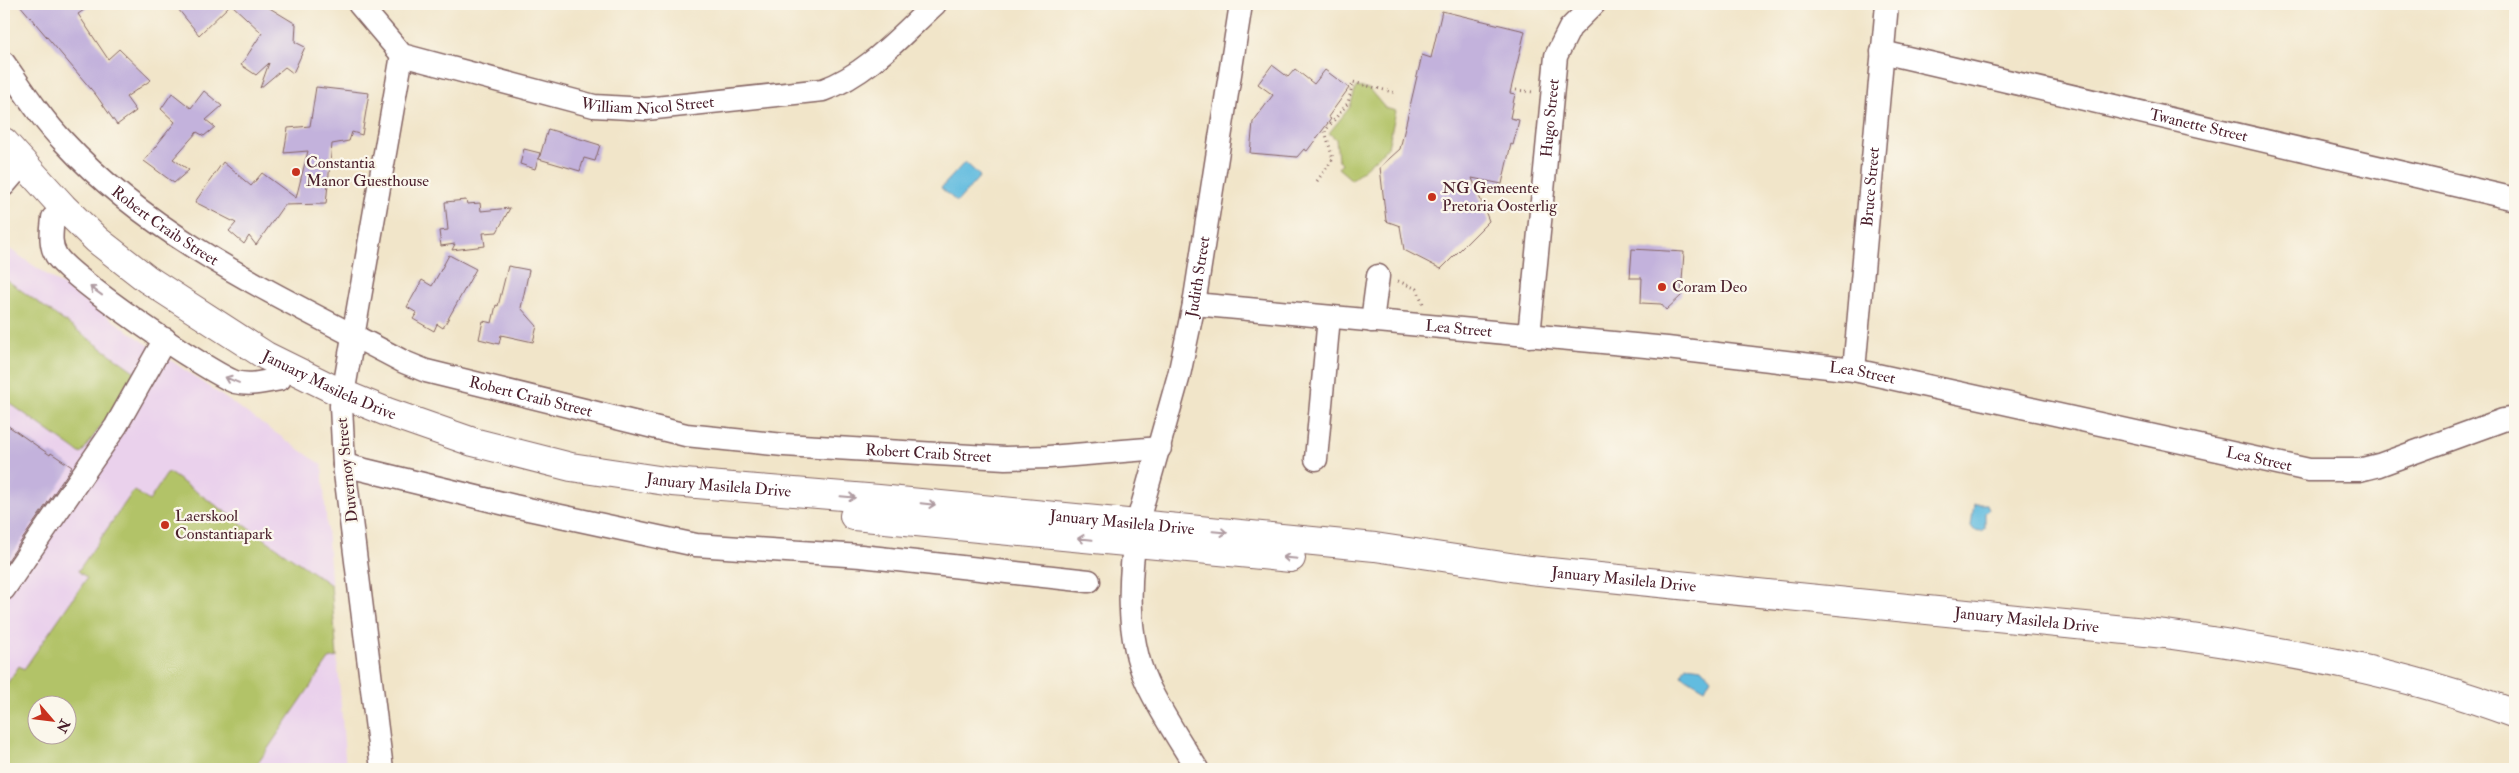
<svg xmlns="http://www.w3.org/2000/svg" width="2519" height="773" font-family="'IM FELL Double Pica',serif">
<rect width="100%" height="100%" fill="#fbf7ec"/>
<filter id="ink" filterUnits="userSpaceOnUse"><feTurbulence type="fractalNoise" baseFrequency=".02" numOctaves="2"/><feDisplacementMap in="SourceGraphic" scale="10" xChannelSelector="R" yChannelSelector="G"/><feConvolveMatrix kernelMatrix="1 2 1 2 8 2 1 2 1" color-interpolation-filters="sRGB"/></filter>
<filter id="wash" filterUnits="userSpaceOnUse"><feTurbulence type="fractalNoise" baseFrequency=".0096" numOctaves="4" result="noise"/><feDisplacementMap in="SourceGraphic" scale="20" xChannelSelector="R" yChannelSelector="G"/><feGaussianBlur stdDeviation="1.12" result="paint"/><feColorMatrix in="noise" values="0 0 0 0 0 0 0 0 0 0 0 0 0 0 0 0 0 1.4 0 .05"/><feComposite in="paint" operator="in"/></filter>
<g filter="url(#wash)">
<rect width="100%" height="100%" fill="#f1e5c9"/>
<path fill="#ead1ec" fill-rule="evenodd" d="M4,245l318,220 24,304h-342zM38,706h30v30h-30z"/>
<path fill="#b2c367" stroke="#7e7149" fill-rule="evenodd" d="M1356,87l13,2 16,19 11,3 -8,36 -36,33 -14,-12 4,-5 -4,-4 -2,-20 -7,-6 21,-26z
M4,278l134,96 -57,80 -77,-55z
M168,472l163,113 6,72 -8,2 -75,110h-250v-81l15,-22 5,3 63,-91 -9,-7 56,-81 15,11zM38,706h30v30h-30z"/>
<path fill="#62bcdf" stroke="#566e85" d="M965,162l15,14 -23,26 -16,-14z
M1974,504h13l2,5 -4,4v15l-4,3 -7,-1 -3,-4z
M1686,666l16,2 9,10 -6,11 -24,-14z"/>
<g id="blocks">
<path fill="#c3b2dc" d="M19,4h74l-15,10 30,45 11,-10 32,31 -25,17 10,14 -19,14 -21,-30z
M174,4h57l-32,31z
M231,4h32l33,20 -1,18 10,5 -12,26 -8,-6 -25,21 9,-25 -13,12 -15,-10 21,-32z
M1442,11l83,20 -15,62 5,1 -5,24 9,2 -6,25 -2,-1 -9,40 -30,-6 17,43 -48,48 -37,-19 -4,-24 -14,-5 -6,-54 20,-18 22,-94 9,3z
M1272,65l16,12 7,-8 19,15 11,-14 24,18 -21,29 3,2 -24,32 -3,-2 -7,8 -47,-4 3,-31 20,-27 -15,-11z
M316,87l53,6 -7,42 -10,-3 -3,9 -17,3 -6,60 -42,1 -28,40 -7,-9 -5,8 -15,-13 7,-8 -41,-21 28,-40 28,24 11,-13 34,25 12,-47 -24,2 4,-25 22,-2z
M204,91l18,15 -16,14 9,7 -11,9 -7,-4 -24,27 16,11 -15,13 -30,-22 31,-39 -14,-13 11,-16 19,15z
M548,129l52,16 -5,16 -11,-3 -4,13 -41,-12z
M524,149l16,4 -5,16 -15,-5z
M466,200l1,4 13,-1 1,8 29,-3 -13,24 -14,1 2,13 -33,4 3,-6 -14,2 -2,-15 9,-1 -3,-28z
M1632,249l52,3 -3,44 -15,14 -5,-6 -20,-1 1,-25h-12z
M449,255l27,14 -33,59 -6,-4 -3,7 -21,-12 4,-6 -10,-6 15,-27 10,6z
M508,266l21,4 -8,38 16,18 -4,16 -32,-7 -2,9 -20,-5 4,-18 9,2 4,-18 2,1z
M4,423l46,32 1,-2 21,14 -68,99z"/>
</g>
</g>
<g filter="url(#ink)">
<use href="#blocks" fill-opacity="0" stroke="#846462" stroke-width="1"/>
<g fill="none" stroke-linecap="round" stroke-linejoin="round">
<defs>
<g id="minor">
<path id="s1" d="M359,4l43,51 192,51 52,3 177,-19c45,-16 78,-55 112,-86"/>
<path id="s2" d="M1882,52l633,147"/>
<path id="s3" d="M4,63c19,27 37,55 60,79 92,100 222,157 340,220l22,9 260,64 98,10 221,13 44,-1 111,-9"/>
<path d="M4,185l18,-21"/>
<path d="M53,218c-1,12 -4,26 3,37 12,22 153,118 179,127 15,4 30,0 45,-3"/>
<path id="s4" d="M1194,304l473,44 187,22 455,100h50l20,-5 124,-45 12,-2"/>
<path d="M1372,321l6,-45"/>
<path id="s5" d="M1529,336l27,-280 14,-28 24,-24"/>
<path id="s6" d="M1854,370l33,-366"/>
<path d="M1316,459l13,-142"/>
<path d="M344,465l170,41 182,39 165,11 228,25"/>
<path d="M4,589l112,-163 49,-87"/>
<path d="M382,769l-38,-304 -3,-59 61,-351"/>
<path id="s7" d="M1197,769c-17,-28 -36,-56 -50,-86 -22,-48 -18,-108 -10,-159l42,-149 15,-71 47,-300"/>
</g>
<g id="major">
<path id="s8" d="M4,142l59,65 34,33 50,39 119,77 77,38 44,18 86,30 98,25 101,15 207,17 496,48 155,23 635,64c119,17 238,37 350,80"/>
<path d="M854,516l437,42"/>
</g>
</defs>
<use href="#minor" stroke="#846462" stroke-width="25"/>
<use href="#major" stroke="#846462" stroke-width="30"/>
<path stroke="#846462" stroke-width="3" stroke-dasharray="1 4" stroke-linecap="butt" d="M1516,90l17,2
M1317,181l16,-22 -8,-28 23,-28 5,-21 43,11
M1398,281l19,8 7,17"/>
<use href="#minor" stroke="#fff" stroke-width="22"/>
<use href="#major" stroke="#fff" stroke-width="28"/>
</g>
<defs><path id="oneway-shaft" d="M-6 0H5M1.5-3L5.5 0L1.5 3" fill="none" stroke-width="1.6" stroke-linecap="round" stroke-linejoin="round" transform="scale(1.25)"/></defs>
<g stroke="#ae9aa0">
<use href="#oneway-shaft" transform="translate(96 291) rotate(-144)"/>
<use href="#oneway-shaft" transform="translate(232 380) rotate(-158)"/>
<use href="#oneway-shaft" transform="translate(848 497) rotate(5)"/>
<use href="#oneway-shaft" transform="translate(928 504) rotate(6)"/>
<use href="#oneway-shaft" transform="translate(1220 532) rotate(5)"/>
<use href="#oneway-shaft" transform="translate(1085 539) rotate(-174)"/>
<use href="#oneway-shaft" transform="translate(1290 558) rotate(-175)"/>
</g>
</g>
<g fill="#c8321e" stroke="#fbf7ec" stroke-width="2">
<circle cx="296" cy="172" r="5"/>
<circle cx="1432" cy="197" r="5"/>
<circle cx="1662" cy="287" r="5"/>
<circle cx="165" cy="525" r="5"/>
</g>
<g text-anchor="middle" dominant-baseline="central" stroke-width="4.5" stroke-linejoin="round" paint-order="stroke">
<g font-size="16" fill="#4a1f2b" stroke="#fbf7ec">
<text stroke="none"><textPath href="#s1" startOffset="319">William Nicol Street</textPath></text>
<text stroke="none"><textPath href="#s5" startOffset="219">Hugo Street</textPath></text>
<text stroke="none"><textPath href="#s2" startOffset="325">Twanette Street</textPath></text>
<text stroke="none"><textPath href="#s6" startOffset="184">Bruce Street</textPath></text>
<text stroke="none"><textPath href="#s3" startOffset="231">Robert Craib Street</textPath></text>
<text stroke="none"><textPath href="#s7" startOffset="516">Judith Street</textPath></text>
<text stroke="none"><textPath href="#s4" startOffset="266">Lea Street</textPath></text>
<text stroke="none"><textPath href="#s4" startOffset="672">Lea Street</textPath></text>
<text stroke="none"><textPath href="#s8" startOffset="410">January Masilela Drive</textPath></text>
<text stroke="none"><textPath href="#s3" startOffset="638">Robert Craib Street</textPath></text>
<text stroke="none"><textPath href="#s3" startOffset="1041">Robert Craib Street</textPath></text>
<text stroke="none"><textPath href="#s4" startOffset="1078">Lea Street</textPath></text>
<text transform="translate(347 470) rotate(-96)">Duvernoy Street</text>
<text stroke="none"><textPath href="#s8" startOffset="815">January Masilela Drive</textPath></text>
<text stroke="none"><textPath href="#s8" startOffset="1220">January Masilela Drive</textPath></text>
<text stroke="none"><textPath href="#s8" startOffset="1725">January Masilela Drive</textPath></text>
<text stroke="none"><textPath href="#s8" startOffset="2130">January Masilela Drive</textPath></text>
</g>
<g font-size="16" fill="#4a1f2b" stroke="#fbf7ec" text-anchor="start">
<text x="306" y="163">Constantia<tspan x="306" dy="18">Manor Guesthouse</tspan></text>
<text x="1442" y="188">NG Gemeente<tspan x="1442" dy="18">Pretoria Oosterlig</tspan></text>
<text x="1672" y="287">Coram Deo</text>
<text x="175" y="516">Laerskool<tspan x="175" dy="18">Constantiapark</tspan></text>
</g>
</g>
<rect width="2519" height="773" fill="none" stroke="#fbf7ec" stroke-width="20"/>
<g transform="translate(52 720) rotate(118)"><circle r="24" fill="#fbf7ec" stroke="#b4a19f"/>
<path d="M0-4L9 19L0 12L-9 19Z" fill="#c8321e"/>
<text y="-8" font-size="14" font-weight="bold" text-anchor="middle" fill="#4a1f2b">N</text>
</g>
</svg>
